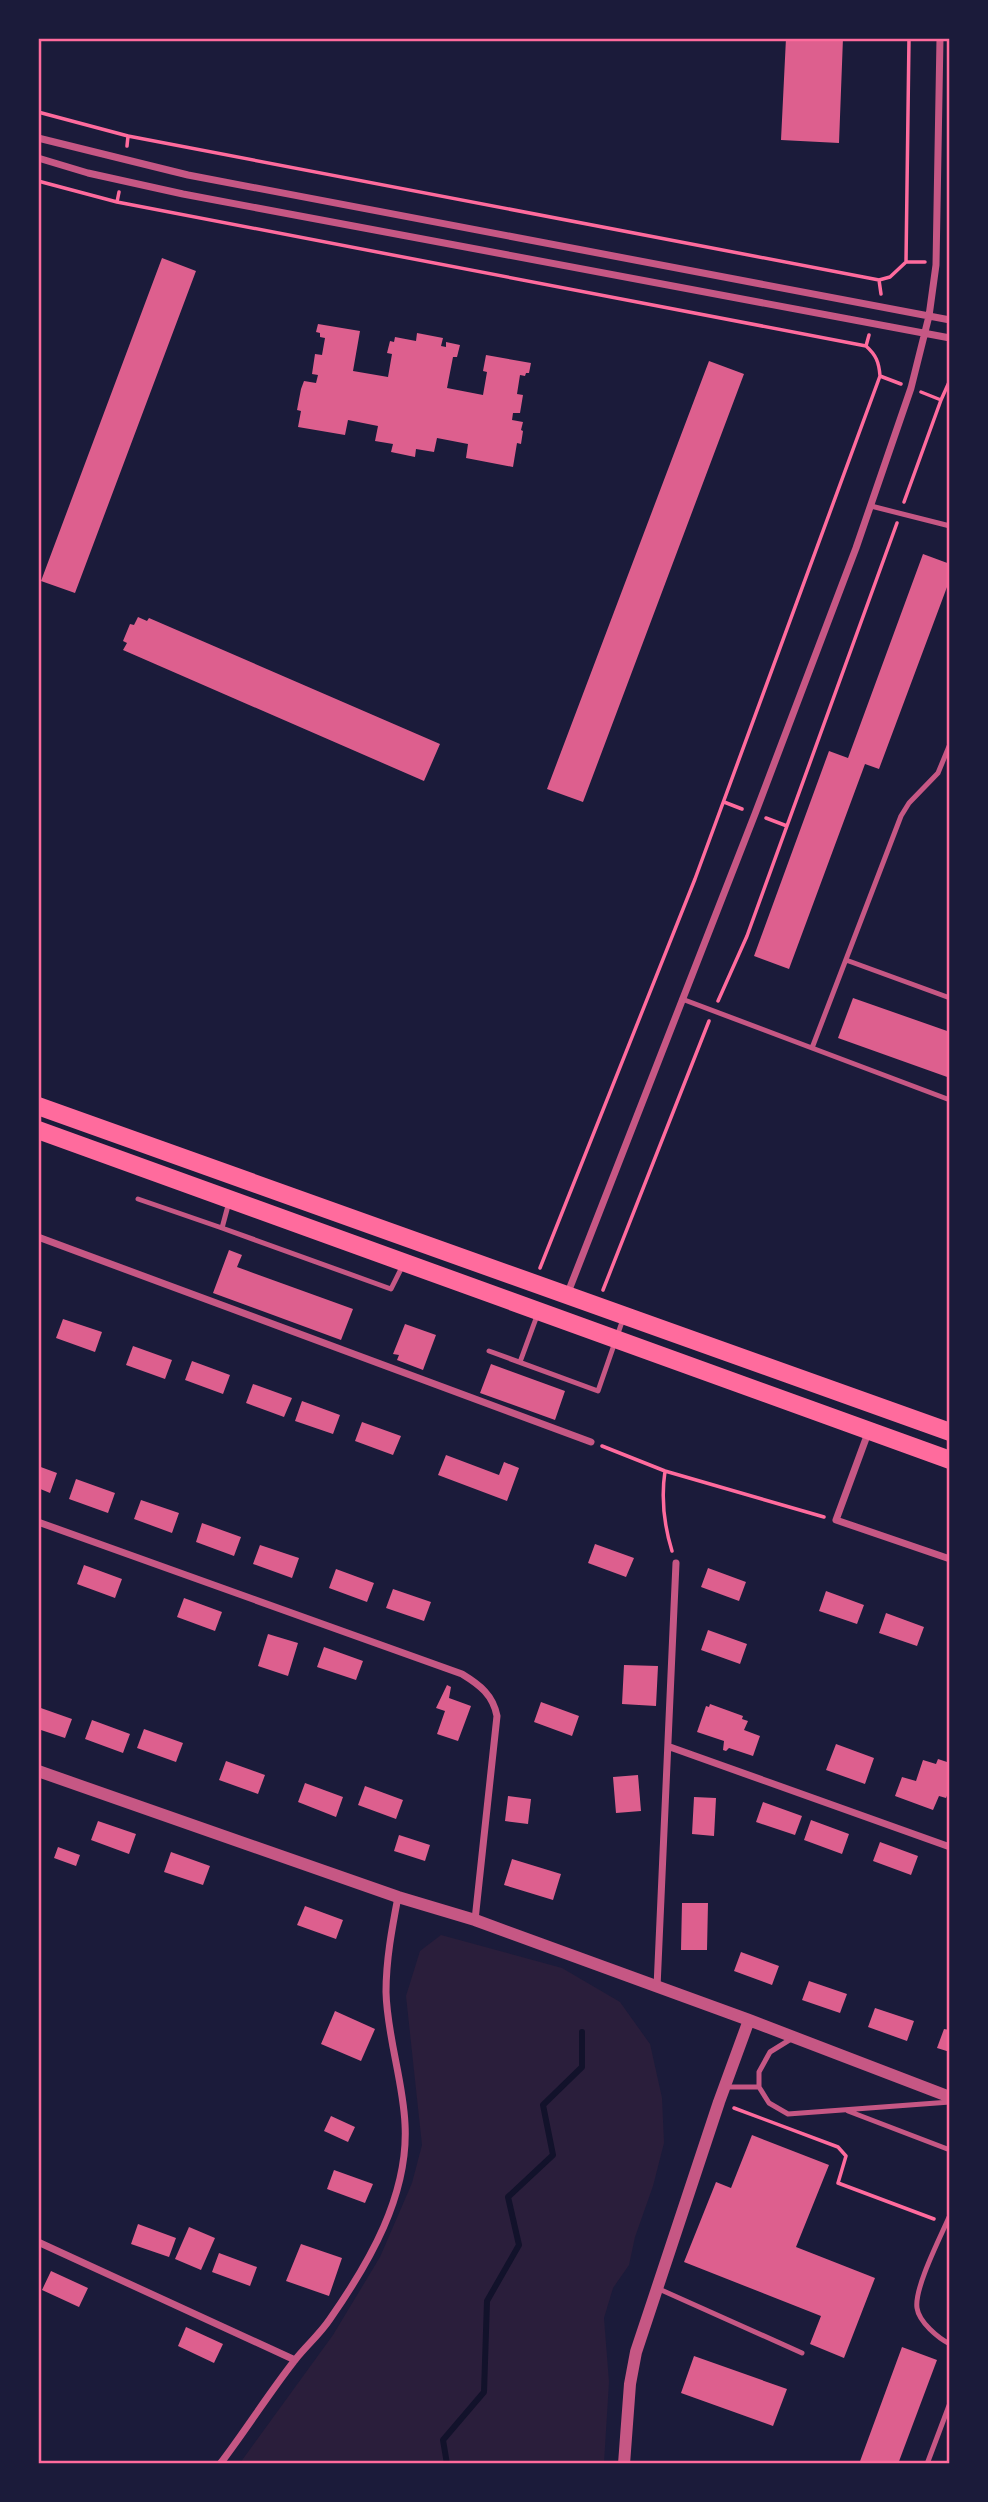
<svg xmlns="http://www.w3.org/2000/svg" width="988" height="2502" font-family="'Source Sans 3',sans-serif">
<rect width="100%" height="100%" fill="#1b1b3a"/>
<path fill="#2a1e3b" d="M441,1935l121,33 58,34 30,42 12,54 2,45 -11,43 -18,51 -6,28 -16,23 -9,30 5,64 -5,81h-364l93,-128 47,-78 32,-74 10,-38 -16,-149 14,-45z"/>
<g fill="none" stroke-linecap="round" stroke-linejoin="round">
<path stroke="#12122b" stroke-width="6" d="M447,2464l-4,-24 41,-48 3,-91 32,-56 -11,-48 45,-42 -10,-50 39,-38v-35"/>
</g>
<path fill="#dd5f8e" d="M786,38h57l-4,105 -58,-3z
M162,258l34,13 -121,322 -34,-12z
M318,324l42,7 -7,40 35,6 4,-23 -5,-1 3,-12 4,1 1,-5 21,4 1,-8 26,5 -2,8 5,1v-5l14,3 -3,12h-4l-6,31 36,7 4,-23 -4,-1 3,-16 45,8 -2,10h-3l-1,3 -5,-1 -3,19 6,1 -3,18h-7l-1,7 11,2 -2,8 2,1 -2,13 -4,-1 -4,24 -47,-9 2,-14 -31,-6 -3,14 -18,-3 -1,8 -24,-5 2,-8 -18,-3 3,-15 -30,-6 -3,15 -47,-8 3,-16 -4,-1 4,-21 3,-8 12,2 2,-8 -6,-1 3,-20 7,1 3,-17 -5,-1v-4l-4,-1z
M709,361l35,13 -161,428 -36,-13z
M923,554l27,10v15l-71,190 -14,-5 -76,205 -35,-13 75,-205 19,7z
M138,617l9,4 2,-3 291,126 -16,37 -301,-131 4,-7 -4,-2 7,-17 4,1z
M853,998l97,34v46l-112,-40z
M229,1250l13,5 -5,12 116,42 -12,31 -128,-47z
M63,1319l39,13 -7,20 -39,-14z
M405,1324l31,11 -13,35 -26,-10 2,-5 -6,-1z
M133,1346l39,14 -7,19 -39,-14z
M192,1361l38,14 -7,19 -38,-14z
M491,1364l74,27 -10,29 -75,-27z
M253,1384l39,14 -8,19 -38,-14z
M302,1401l38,14 -7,19 -38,-13z
M362,1422l39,14 -8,19 -38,-14z
M446,1455l53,20 5,-13 15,6 -12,33 -69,-26z
M38,1466l19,7 -7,20 -12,-5z
M76,1479l39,14 -7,20 -39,-14z
M141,1500l38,13 -7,20 -38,-14z
M202,1523l39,14 -7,19 -38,-14z
M595,1544l39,14 -8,19 -38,-14z
M260,1545l39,13 -7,20 -39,-14z
M84,1565l38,14 -7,19 -38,-14z
M708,1568l38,14 -7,19 -38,-14z
M336,1569l38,14 -7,19 -38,-14z
M393,1589l38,13 -7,19 -38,-13z
M826,1591l38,14 -7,19 -38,-13z
M184,1598l38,14 -7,19 -38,-14z
M886,1613l38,14 -7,19 -38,-13z
M708,1630l39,14 -7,20 -39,-14z
M268,1634l30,9 -10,33 -30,-10z
M324,1647l39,14 -7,19 -39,-13z
M624,1665l34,1 -2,40 -34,-2z
M447,1685l4,2 -2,11 22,8 -13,35 -21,-7 8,-23 -9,-3z
M541,1702l38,14 -7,20 -38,-14z
M710,1704l33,12 -1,3 6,2 -4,9 16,6 -7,20 -24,-8 -3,3 -3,-1 1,-9 -27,-9 9,-26 3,1z
M38,1707l34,12 -7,19 -27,-9z
M92,1720l38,14 -7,19 -38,-14z
M144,1729l39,14 -7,19 -39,-14z
M836,1744l38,14 -9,26 -39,-14z
M938,1759l12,4v26l-4,9 -7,-2 -6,14 -38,-14 7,-19 14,4 7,-21 13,4z
M226,1761l39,14 -7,19 -39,-14z
M638,1775l3,36 -25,2 -3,-36z
M305,1783l38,14 -7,20 -38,-15z
M365,1786l38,14 -7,19 -38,-14z
M508,1796l23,3 -3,25 -23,-3z
M694,1797l22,1 -2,38 -22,-2z
M763,1802l39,14 -7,19 -39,-13z
M811,1820l38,14 -7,20 -38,-14z
M98,1821l38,13 -7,20 -38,-14z
M399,1835l31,10 -5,16 -31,-10z
M880,1842l38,14 -7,19 -38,-14z
M58,1847l22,8 -4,11 -22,-8z
M171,1852l39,14 -7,19 -39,-13z
M512,1859l49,15 -8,26 -49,-15z
M682,1903h26l-1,47h-26z
M305,1906l38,14 -7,19 -39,-14z
M741,1952l38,14 -7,19 -38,-14z
M809,1981l38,13 -7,19 -38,-13z
M875,2008l39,13 -7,20 -39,-14z
M335,2011l40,18 -14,32 -40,-17z
M944,2029l6,1v22l-13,-4z
M331,2116l24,11 -7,15 -24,-11z
M752,2135l77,30 -33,82 79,31 -31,80 -34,-14 11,-28 -137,-54 32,-80 15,6z
M334,2170l39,14 -8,19 -38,-14z
M138,2224l38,14 -7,19 -38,-13z
M189,2227l26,11 -14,32 -26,-11z
M301,2244l41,14 -13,38 -43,-15z
M219,2253l38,14 -7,19 -38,-14z
M51,2271l37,17 -9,19 -37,-17z
M186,2327l37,17 -9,19 -36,-17z
M902,2347l35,13 -39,104h-39z
M694,2356l93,33 -14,37 -92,-33z"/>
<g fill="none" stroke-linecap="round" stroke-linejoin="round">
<path stroke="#ff6b9d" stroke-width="3.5" d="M38,112l90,24 -1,10
M128,136l751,144
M38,181l79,21 2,-10
M117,202l749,144
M906,262l3,-224
M881,294l-2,-14 11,-3 16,-15h19
M869,335l-3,11c10,9 13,16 14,30l21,8
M921,392l20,8 9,-20
M904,502l37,-102
M724,802l18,7
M766,818l21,8
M718,1001l29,-65 150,-413
M540,1268l155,-389 185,-503
M603,1290l106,-269
M602,1446l63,25 159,46
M665,1471c-4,27 -1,54 7,80
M734,2108l104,39 8,9 -8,27 96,36"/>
<path stroke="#c65784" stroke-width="5" d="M871,506l79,20
M846,960l104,38
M682,999l130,49 89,-232 8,-13 29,-30 12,-29
M812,1048l138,52
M138,1199l84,29 7,-26
M222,1228l169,61 12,-24
M489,1351l109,40 25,-72
M520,1362l18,-49
M791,2039l-21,13 -11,20v15l10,16 19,11 162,-12
M725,2087h34
M848,2111l102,39
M950,2215c-9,21 -36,73 -33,93 2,14 21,30 33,36
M659,2289l143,64
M927,2464l23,-61"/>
<path stroke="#c65784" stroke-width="7" d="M38,138l150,37 762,145
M38,158l50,15 95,21 767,144
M38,1237l553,205
M567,1295l188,-481 101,-266 55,-160 18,-72 7,-51 4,-227
M868,1433l-32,87 114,39
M38,1522l424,152c18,11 31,21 35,42l-22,204
M670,1747l280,100
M657,1987l19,-424
M38,2242l257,118
M220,2464c26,-34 49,-71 75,-104 11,-14 25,-26 35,-41 39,-56 79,-124 75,-195 -2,-44 -18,-88 -19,-132 0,-32 6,-64 12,-95"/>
<path stroke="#c65784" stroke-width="12" d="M38,1771l360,126 77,23 274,100 201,77
M624,2464l6,-80 6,-32 83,-250 30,-82"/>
<path stroke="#ff6b9d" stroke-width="18" d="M38,1106l912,326
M38,1130l912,330"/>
</g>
<rect width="988" height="2502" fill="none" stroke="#1b1b3a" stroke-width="80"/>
<rect x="40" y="40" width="908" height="2422" fill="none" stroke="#ff6b9d" stroke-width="2.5"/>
</svg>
